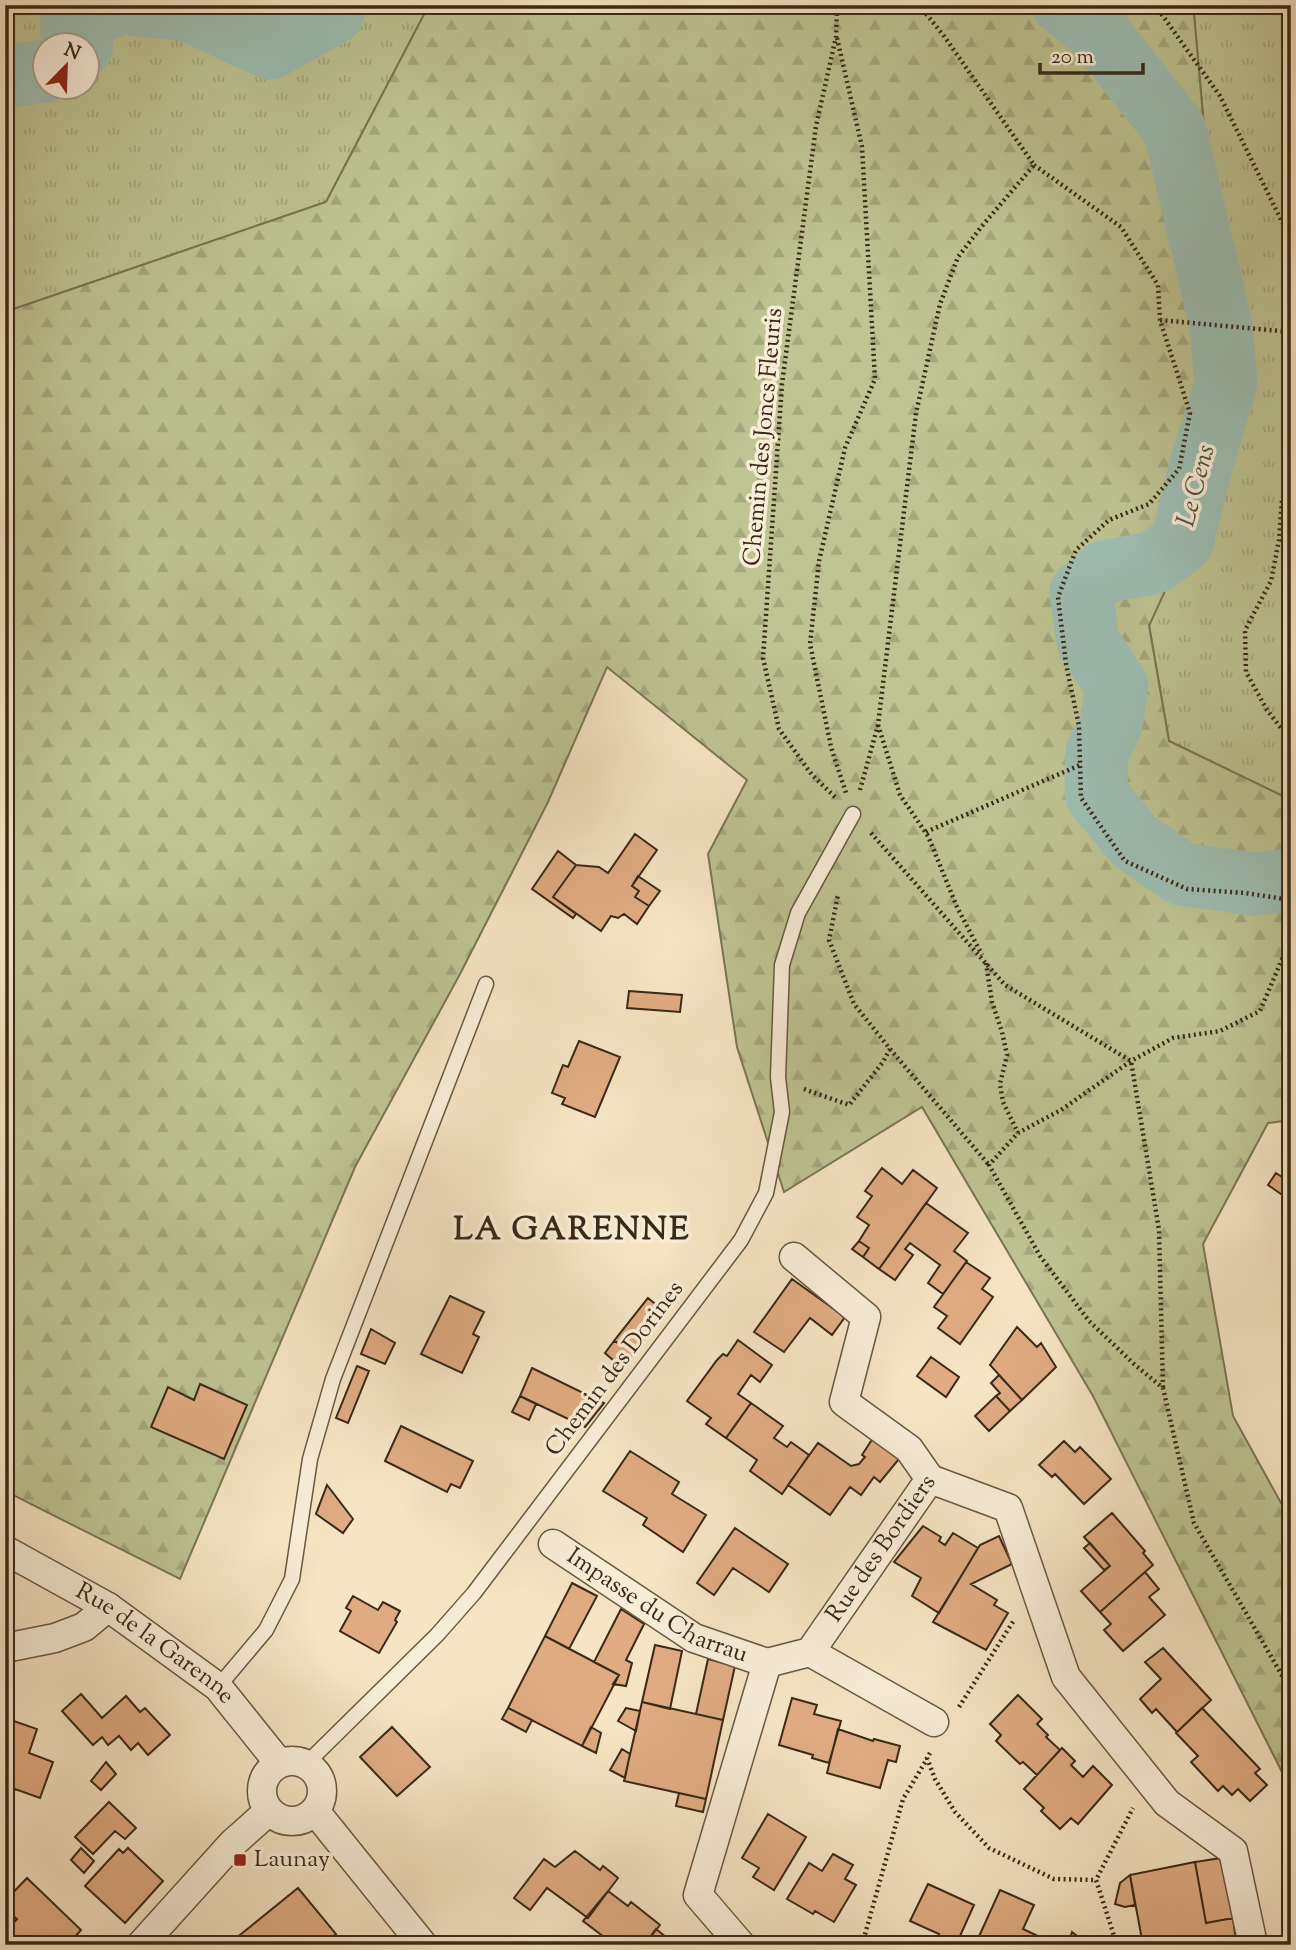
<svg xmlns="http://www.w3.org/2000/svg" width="1296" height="1950" font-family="'Sorts Mill Goudy',serif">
<defs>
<pattern id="grass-tufts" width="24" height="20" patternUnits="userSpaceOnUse" patternTransform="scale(1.75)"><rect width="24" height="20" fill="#bec492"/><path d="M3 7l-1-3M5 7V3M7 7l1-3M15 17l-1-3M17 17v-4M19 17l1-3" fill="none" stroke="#a4a87d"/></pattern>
<pattern id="forest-firs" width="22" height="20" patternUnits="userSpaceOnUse" patternTransform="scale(1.75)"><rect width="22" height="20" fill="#bec492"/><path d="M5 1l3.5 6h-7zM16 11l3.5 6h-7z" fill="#a4a87d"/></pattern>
</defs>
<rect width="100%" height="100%" fill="#f6e4c3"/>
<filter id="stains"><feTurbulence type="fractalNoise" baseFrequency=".00286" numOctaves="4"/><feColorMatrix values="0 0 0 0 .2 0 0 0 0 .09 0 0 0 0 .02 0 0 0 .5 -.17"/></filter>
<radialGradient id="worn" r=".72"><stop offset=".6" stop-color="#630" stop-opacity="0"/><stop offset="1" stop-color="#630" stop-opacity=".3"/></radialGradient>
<path fill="url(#grass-tufts)" stroke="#7b7654" stroke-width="2" fill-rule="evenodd" d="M5,5h424l-103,197 -321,110zM46,46h42v42h-42z
M1180,5h111v795l-122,-59 -20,-116 83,-181 -38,-430z"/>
<path fill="url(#forest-firs)" stroke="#7b7654" stroke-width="2" d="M429,5h751l14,9 38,430 -83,182 20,115 122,59v320l-23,3 -65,121 30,172 58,105v269l-198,-394 -171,-289 -138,85 -47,-145 -29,-193 39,-74 -140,-113 -59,135 -88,172 -105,193 -175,412 -175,-88v-1179l321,-110z"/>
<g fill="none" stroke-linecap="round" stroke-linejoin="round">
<path stroke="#9dbfb4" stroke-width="63" d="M137,5l51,5 82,38 63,-35v-8
M1064,5l35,28 76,97 46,196 5,57 -26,86 -18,73 -27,20 -50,10 -24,20 7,50 29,44 -6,39 -14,27 -1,42 37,46 49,34 71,10 38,-4
M82,46l-11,-20 43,-21
M5,74l5,2 36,-5"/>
</g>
<path fill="#e0ab82" stroke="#382917" stroke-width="2" d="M635,834l22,16 -25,36 7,5 -4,6 14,9 -12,18 -13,-10 -6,4 -7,-2 -10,15 -48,-34 23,-32 23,2 9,6z
M558,851l18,14 -23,32 23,17 -3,4 -41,-29z
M638,876l22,15 -11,15 -14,-9 4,-6 -7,-5z
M629,991l53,4 -2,17 -53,-4z
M579,1041l41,16 -25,60 -33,-13 3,-6 -13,-5 11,-28 5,2z
M882,1168l20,16 11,-14 24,18 -58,81 -16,-12 6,-9 -10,-7 10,-16 -12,-8 15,-21 -7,-5z
M1276,1173l15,10v18l-23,-16z
M926,1203l42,30 -14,18 13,10 -24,33 -15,-11 12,-18 -30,-22 -5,6 8,6 -18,25 -16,-11z
M859,1241l10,7 -6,9 -11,-8z
M966,1262l24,16 -8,11 11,8 -33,47 -22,-16 9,-12 -13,-9z
M792,1279l53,38 -13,18 -22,-17 -26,34 -30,-20z
M450,1296l34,16 -11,22 6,3 -17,36 -41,-19z
M648,1298l18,15 -31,38 -21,-10z
M1017,1327l20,20 4,-4 15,24 -34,33 -32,-35z
M371,1329l24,14 -10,21 -24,-10z
M738,1340l34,25 -12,17 -9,-7 -13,19 13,9 -25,35 -20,-14 5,-6 -24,-17 30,-41 6,-6 4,2z
M614,1341l21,10 -13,17 -17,-15z
M931,1357l28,20 -13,20 -29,-21z
M357,1366l12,5 -21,52 -12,-5z
M532,1368l72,35 -19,24 -65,-31z
M999,1375l23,25 -12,11 -14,-15 4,-3 -9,-10z
M200,1384l47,21 -23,54 -73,-32 17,-40 26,13z
M520,1396l16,8 -7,16 -17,-8z
M996,1396l14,15 -21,20 -14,-15z
M751,1403l32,23 -9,12 13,9 4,-5 18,13 -27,39 -32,-23 7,-11 -31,-22z
M401,1426l72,35 -13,27 -9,-4 -4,8 -62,-31z
M873,1438l26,21 -19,23 -6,-5 -13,18 -11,-8 -20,28 -42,-30 30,-42 33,23 8,-2 6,-7 -3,-2z
M1064,1441l11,11 5,-5 31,32 -27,25 -29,-30 -3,3 -13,-12z
M630,1451l49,31 -7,12 34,21 -23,37 -40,-27 4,-7 -44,-27z
M327,1485l26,34 -10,14 -27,-19z
M1112,1513l33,38 -2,2 10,12 -53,47 -19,-21 29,-25 -26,-29z
M923,1526l18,11 -2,4 6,4 8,-12 25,15 -39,65 -27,-17 9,-18 -27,-16z
M735,1528l53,36 -19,28 -36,-24 -19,27 -17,-12z
M999,1536l13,28 -41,20 26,16 -3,5 14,8 -22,37 -53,-28 47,-77z
M1090,1543l20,23 -6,4 -20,-22z
M1145,1572l14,17 -10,8 16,18 -42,36 -19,-21 7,-6 -11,-12z
M572,1583l25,13 -28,53 -24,-13z
M353,1596l25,14 5,-8 17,9 -5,9 2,2 -18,31 -39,-22 11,-20 -5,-3z
M621,1609l23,15 -18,36 6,3 -6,23 -13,-2 6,-9 -25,-13z
M545,1636l74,39 -37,71 -74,-38z
M655,1645l27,6 -12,58 -28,-7z
M1163,1648l48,52 -34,32 -21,-23 -4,4 -12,-14 21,-20 -16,-17z
M708,1659l27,7 -12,54 -27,-6z
M81,1694l21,24 24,-22 14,16 5,-4 25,27 -22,20 -10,-12 -7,7 -12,-14 -11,9 -6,-8 -9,8 -31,-34z
M1018,1695l24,24 -5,5 11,11 -2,2 14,13 -23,25 -14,-13 -3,2 -24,-23 5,-6 -11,-11z
M792,1698l25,7 -3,9 27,7 -12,42 -17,-5 1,-3 -34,-10z
M642,1702l81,18 -17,79 -82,-18z
M508,1708l24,12 -6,12 -24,-13z
M626,1708l14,3 -4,20 -18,-10z
M1202,1708l58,61 -5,4 12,12 -17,16 -12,-12 -6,6 -9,-9 -5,5 -27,-29 7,-6 -22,-23z
M5,1718l32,11 -8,24 24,9 -13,36 -25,-9 -6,16 -4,-1z
M392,1727l38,40 -33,29 -37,-39z
M591,1727l10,6 -5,20 -14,-7z
M838,1729l35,12 1,-2 26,7 -4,16 -8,-2 -8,28 -53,-15z
M1062,1748l13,13 -4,4 12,12 10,-11 19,19 -34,39 -7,-6 -11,11 -19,-18 3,-3 -20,-19z
M622,1749l8,5 -5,24 -15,-8z
M106,1762l10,12 -15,16 -10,-9z
M679,1793l27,6 -3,13 -27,-6z
M109,1802l27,26 -11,11 -10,-8 -22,23 -18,-17z
M768,1814l38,23 -32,53 -21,-13 6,-9 -17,-10z
M81,1848l13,13 -10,12 -13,-13z
M128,1848l35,33 -38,42 -40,-37 34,-37 4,4z
M575,1851l25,19 3,-4 15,12 -30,40 -41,-30 -17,22 -16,-12 30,-39 11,8z
M833,1854l20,11 -8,14 11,6 -22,37 -19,-11 -2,3 -26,-15 22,-36 13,8z
M1221,1858l12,60 -27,5 -11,-61z
M1195,1862l11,61 27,-5 3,23 -19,4h-74l-13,-70z
M1130,1875l5,30 -10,2 -10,-3 5,-21z
M27,1878l54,52 -13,15h-63v-13l12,-13 -12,-10v-8z
M928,1884l46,21 -18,40h-22l5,-11 -29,-13z
M298,1888l38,46 -14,11h-74l-8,-10z
M1000,1890l34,15 -11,24 17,8 -4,8h-55l-5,-2z
M608,1891l20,15 3,-4 29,23 -16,20h-43l-2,-2 5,-6 -21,-16z
M656,1929l19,15 -1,1h-30z
M1072,1932l17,13h-21z"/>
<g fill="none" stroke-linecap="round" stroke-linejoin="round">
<defs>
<path id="lane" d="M218,1687l48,-57 26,-51 18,-120 23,-80 153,-395
M306,1764l131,-129 37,-42 267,-353 25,-47 16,-81 -4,-35 4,-112 16,-52 55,-99"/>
<g id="street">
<path d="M794,1257l72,60 -22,85 65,47 21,30"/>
<path d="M930,1479l78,29 58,169 101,126 66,48 19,89 -1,5"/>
<path id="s1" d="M553,1544l141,94 73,25"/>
<path id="s2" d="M5,1550l103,57 110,80 61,76"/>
<path d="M5,1648l50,-10 29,-11 24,-20"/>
<path d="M810,1652l124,70"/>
<path id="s3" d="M767,1663l43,-11 120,-173"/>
<circle cx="292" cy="1791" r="30"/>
<path d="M315,1811l108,134"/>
<path d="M141,1945l92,-102 36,-32"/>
<path d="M741,1945l-43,-50 69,-232"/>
</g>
</defs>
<use href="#lane" stroke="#685842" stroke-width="17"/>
<use href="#street" stroke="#685842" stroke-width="31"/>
<path stroke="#382917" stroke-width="4.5" stroke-dasharray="2 3.5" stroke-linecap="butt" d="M1155,5l65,91 71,144
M837,38l25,109 13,232 -30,69 -26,113 -9,83 21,103 15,46
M1034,165l87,62 37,58 2,35 30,93 -11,56 -30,35 -40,16 -33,30 -18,47 8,67 13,62 2,72 44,63 62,28 58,4 46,7
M1160,320l131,12
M1291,475l-9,25 -3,40 -8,41 -26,49 1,42 21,38 24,31
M1282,501l9,10
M878,725l22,70 28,41 29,71 25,48
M860,790l18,-65 38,-312 24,-109 18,-47 24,-31 52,-61 -90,-129 -25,-31
M835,797l-23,-22 -33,-46 -16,-71 19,-274 34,-258 20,-89 1,-32
M926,832l154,-67
M871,833l134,152 126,76 28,169 4,158
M1291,938l-31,73 -40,20 -47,7 -42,23 -70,49 -43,23 -29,32 51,91 49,65 45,43 29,24 31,135 97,168
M986,963l6,39 10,30 5,23 -7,29 3,18 15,31
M890,1049l99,116
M804,1089l45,16 34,-43 7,-13 -36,-45 -25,-64 9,-45
M959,1707l55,-87
M930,1753l-3,5 8,21 20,33 34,36 65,31 42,1
M862,1945l41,-146 24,-40
M1117,1945l-21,-65 37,-72"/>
<use href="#lane" stroke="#f9edd8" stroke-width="14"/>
<use href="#street" stroke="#f9edd8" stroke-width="28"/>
</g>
<rect fill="#8f2418" stroke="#f9edd8" stroke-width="2.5" x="233" y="1853" width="14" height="14" rx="3.5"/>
<g text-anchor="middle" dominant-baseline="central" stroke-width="7" stroke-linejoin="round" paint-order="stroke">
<g font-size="24" fill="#382917" stroke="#f9edd8">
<text transform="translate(764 437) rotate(-85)">Chemin des Joncs Fleuris</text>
<text transform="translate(615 1369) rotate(-53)">Chemin des Dorines</text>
<text stroke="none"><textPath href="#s3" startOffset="170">Rue des Bordiers</textPath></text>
<text stroke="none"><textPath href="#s1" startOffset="122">Impasse du Charrau</textPath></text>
<text stroke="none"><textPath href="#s2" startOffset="177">Rue de la Garenne</textPath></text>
</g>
<g font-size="24" fill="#382917" stroke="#f9edd8" text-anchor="start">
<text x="254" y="1860">Launay</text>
</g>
<g font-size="26" font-style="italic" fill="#514e3e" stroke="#f9edd8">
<text transform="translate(1197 486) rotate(-75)">Le Cens</text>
</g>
<g font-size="32" font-weight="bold" letter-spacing="2" fill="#382917" stroke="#f9edd8">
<text x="572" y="1231">LA GARENNE</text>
</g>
</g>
<rect width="1296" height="1950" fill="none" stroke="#f6e4c3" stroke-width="28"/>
<rect x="7" y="7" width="1282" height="1936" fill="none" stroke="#382917" stroke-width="3.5"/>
<rect x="14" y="14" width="1268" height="1922" fill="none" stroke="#382917" stroke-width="2"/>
<g transform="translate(66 66) rotate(23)"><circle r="33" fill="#f9edd8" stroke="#ac9f8b" stroke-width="2"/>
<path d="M0-5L12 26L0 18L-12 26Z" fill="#8f2418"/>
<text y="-10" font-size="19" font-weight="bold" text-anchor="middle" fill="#382917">N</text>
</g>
<path d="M1040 63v10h103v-10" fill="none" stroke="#382917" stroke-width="3.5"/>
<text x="1051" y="63" font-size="21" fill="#382917" stroke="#f9edd8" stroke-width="5" paint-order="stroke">20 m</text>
<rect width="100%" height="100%" filter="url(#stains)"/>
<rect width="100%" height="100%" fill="url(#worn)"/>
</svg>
